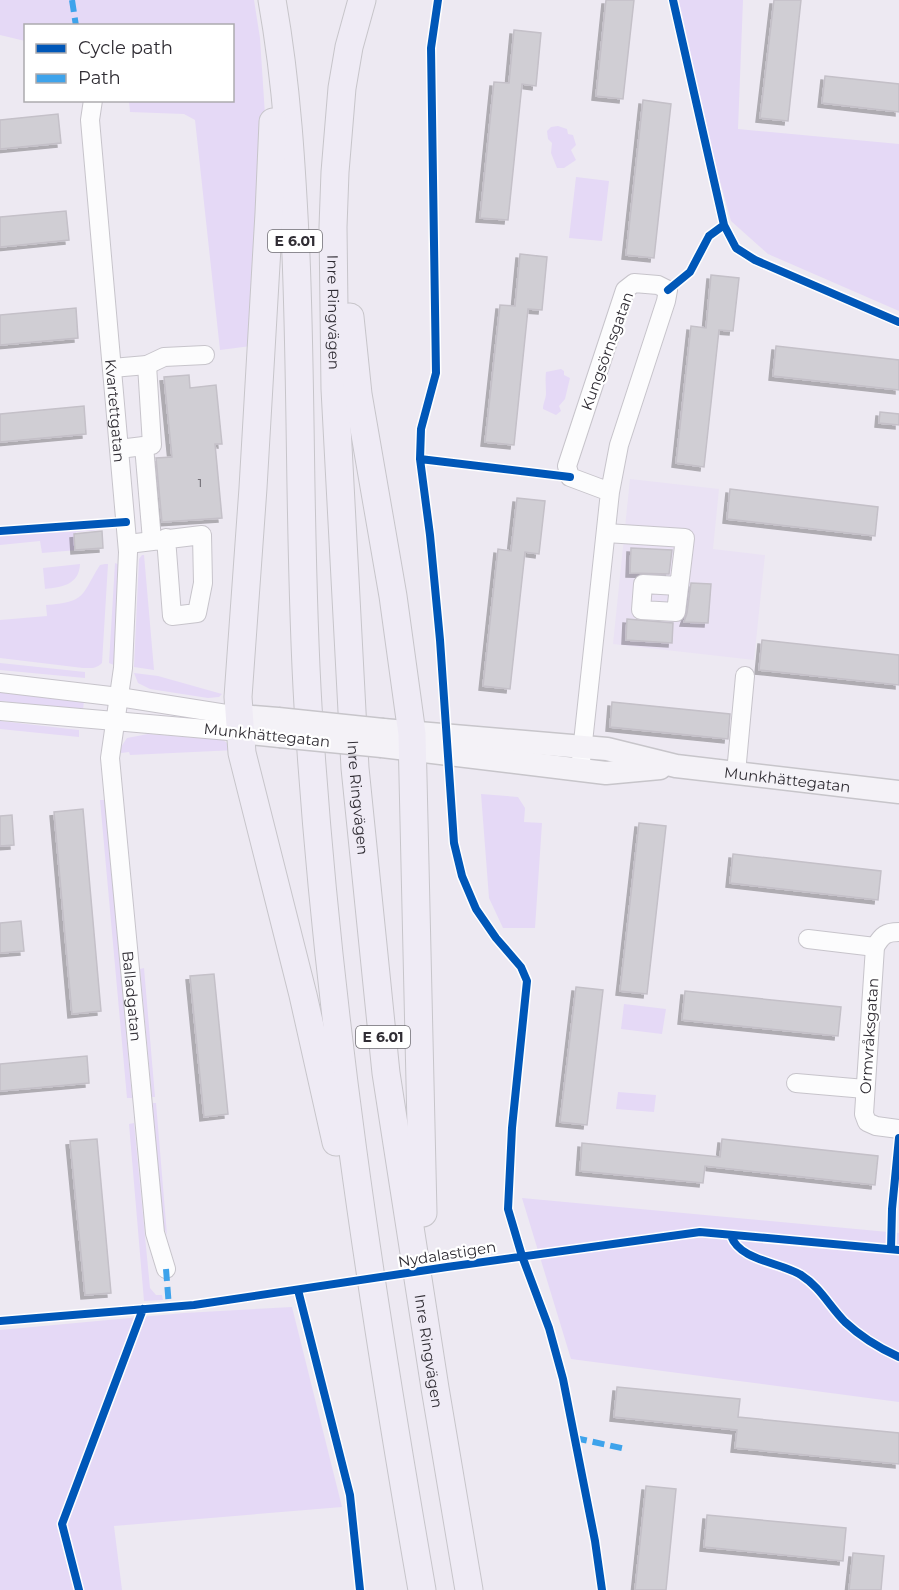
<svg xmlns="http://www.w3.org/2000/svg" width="899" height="1590" font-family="Montserrat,sans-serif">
<defs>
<filter id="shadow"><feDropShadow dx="-4" dy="4" stdDeviation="0" flood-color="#0004"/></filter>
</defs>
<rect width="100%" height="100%" fill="#ede9f2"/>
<path fill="#eae2f4" d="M630,479l89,10 -6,60 52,6 -11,105 -141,-16z"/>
<path fill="#e5d9f6" d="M0,0h254l6,38 5,77 -14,231 -31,4 -25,-230 -11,-6 -54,-2 -1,-11 103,-1v-74h-206l-1,15 -25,-6z
M677,0h66l-5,129 161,15v167l-131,-57 -37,-33 -26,-94z
M558,126l9,3 1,5 5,1 3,10 -5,5 5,10 -12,8h-7l-6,-15 1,-10 -4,-4 -1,-8 4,-4z
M576,177l33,4 -7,60 -33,-3z
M561,369l3,2v4l6,3 -5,21 -6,7 2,5 -5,4 -13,-6c0,-6 3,-10 3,-16 0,-7 -1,-13 0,-21z
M100,527v3l-24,2 1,18 -35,3 -2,-12 -40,4v-9z
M142,555h2l10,115 -20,-3 5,-108z
M115,563l5,2 -6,100 -5,-2z
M80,564c-1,21 -18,23 -35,25l-2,-21z
M105,564h3l-6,99c-6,6 -11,5 -19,5l-83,-10v-38l47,-4 -1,-11c41,-3 35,-10 54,-40z
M0,663l85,9v6l-85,-8z
M134,673l24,3 64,18 -3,3 -11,1 -58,-9 -12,-6z
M0,690l84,10 -1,10 -83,-9z
M0,721l79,9v7l-79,-8z
M148,734l75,6 13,10 -106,5 -1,-3 -8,1v-6l6,-9z
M481,794l37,3 7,11 -1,14 18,1 -7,105h-32l-14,-30z
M100,800h5l27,298h-5z
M144,968l11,129h-3l-12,-128z
M624,1004l42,5 -4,25 -41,-5z
M618,1092l38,3 -2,17 -38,-3z
M152,1103h4l11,132 -4,-10z
M134,1123l16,165 6,7h6l1,5 -19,1 -15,-177z
M522,1198l377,35v169l-328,-43z
M292,1307l50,200 -228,19 8,64h-122v-260l184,-17z"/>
<path fill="#d0ced4" stroke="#c4c0c8" stroke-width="1.5" filter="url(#shadow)" d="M606,0h28l-11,99 -27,-3z
M774,0h27l-13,121 -28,-3z
M514,30l27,3 -5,53 -14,-2 -14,136 -28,-2 14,-136 15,1z
M825,76l74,8v28l-77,-9z
M643,100l28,4 -17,154 -28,-3z
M58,114l3,29 -61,6v-29z
M66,211l3,29 -69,7v-30z
M520,254l27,3 -5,53 -14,-1 -14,136 -29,-3 15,-137 15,1z
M711,275l28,3 -6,53 -14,-1 -15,137 -28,-4 15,-137 15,2z
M76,308l2,30 -78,7v-30z
M776,346l123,14v30l-126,-14z
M189,375l1,13 26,-3 6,59h-7l7,74 -60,4 -6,-64 16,-1 -8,-80z
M84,406l2,28 -86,8v-28z
M880,412l19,2v11l-20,-2z
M730,489l148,18 -3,29 -148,-17z
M517,498l28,3 -6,53 -14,-2 -15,137 -27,-3 15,-137 13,2z
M102,531l1,17 -28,2 -1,-16z
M631,548l41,2 -3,24 -39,-1z
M691,583l20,1 -3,39 -24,-1 3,-9z
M627,619l46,4 -1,20 -46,-3z
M762,640l137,15v30l-140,-15z
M612,702l118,12 -2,25 -118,-12z
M83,809l18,202 -29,3 -18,-202z
M12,815l2,30 -14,1v-30z
M639,823l27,3 -19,168 -27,-3z
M733,854l148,17 -3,29 -148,-17z
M21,921l3,30 -24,2v-30z
M214,974l14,140 -24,3 -14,-141z
M576,987l27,3 -16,135 -27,-3z
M685,991l156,16 -3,29 -156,-16z
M87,1056l2,27 -89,8v-27z
M97,1139l14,154 -26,2 -15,-154z
M722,1139l156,17 -3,29 -170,-19 -2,17 -123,-12 2,-28 138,14z
M617,1387l123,12 -2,18 161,16v31l-164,-16 2,-18 -123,-13z
M646,1486l30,3 -10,101h-31z
M707,1515l139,13 -3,33 -139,-14z
M853,1553l31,3 -3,34h-32z"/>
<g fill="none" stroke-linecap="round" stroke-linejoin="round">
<defs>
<g id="minor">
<path id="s1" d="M93,100l-3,20 38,432 -5,116 -13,90 45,475 11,36"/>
<path d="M112,368l35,-3 17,-8 41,-2"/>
<path d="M144,446l8,94"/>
<path d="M119,449l33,-4 -5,-80"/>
<path d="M606,533l79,5 -9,74 -35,-2 2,-26 36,2"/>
<path d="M128,544l74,-9 1,48 -6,30 -25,3 -6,-78"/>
<path d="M0,683l119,14 120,19"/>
<path d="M0,711l240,21"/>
<path d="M580,770l30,-278 9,-47 47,-144 2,-11 -10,-5 -24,-2 -9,7 -58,176 3,11 40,15"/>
<path d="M736,773l9,-97"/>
<path d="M899,932c-13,0 -17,3 -24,15l-11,167 3,8 9,4 23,3"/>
<path d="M808,939l67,8"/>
<path d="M796,1083l69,6"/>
</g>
<g id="major">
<path d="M239,716l39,3"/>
<path id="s2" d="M383,730l224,19 69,17 223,26"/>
<path d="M240,732l40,4"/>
<path d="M382,746l224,27 54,-5"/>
</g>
<g id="highway">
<path d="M272,0c15,84 20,170 24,256 6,150 3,300 12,450 18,296 63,591 114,884"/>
<path id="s3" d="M362,0l-13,47 -7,41 -7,84 -2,55 2,162 20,379 31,305 49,315 34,202"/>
<path d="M273,122l-4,91 -16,275 -15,209 4,56 61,242 33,147"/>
<path d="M350,317l8,77 35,202 19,138 11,479"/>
</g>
</defs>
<use href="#minor" stroke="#c7c4cb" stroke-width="20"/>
<use href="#major" stroke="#c7c5ca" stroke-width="25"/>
<use href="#highway" stroke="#c7c5ca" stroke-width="29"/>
<use href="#minor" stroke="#fcfcfd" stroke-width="18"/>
<use href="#major" stroke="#f4f2f7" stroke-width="22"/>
<use href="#highway" stroke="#efebf5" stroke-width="27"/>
<defs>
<path id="major-bridge" d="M278,719l105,11
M280,736l102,10"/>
</defs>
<use href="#major-bridge" stroke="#c7c5ca" stroke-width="25" stroke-linecap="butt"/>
<use href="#major-bridge" stroke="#f4f2f7" stroke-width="22"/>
<path stroke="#3ea3eb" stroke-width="6" stroke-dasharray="12 6" stroke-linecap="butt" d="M72,0l4,26
M166,1269l3,38
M575,1438l51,11"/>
<defs>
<path id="cycleway" d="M438,0l-7,48 5,325 -15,56 -1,30 10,76 10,105 14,203 8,33 14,33 20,29 25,29 6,14 -15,147 -4,81 14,47 27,72 14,51 32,162 7,49
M673,0l51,225 12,23 19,12 144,62
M668,290l22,-18 19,-36 15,-11
M420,459l150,18
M0,531l126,-9
M731,1236c9,25 49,26 70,39 19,12 29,32 44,47 16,15 34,26 54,35
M891,1249l1,-40 7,-71
M298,1290l52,205 10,95
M0,1321l194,-16 253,-38 253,-35 199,18
M79,1590l-17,-66 81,-215"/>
</defs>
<use href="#cycleway" stroke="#fff" stroke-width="11"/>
<use href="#cycleway" stroke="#0057b8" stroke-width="8"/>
</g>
<g text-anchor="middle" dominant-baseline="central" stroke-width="4.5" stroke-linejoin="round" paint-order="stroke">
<g font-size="12" fill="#58555c">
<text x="200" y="482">1</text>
</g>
<g fill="#fff" stroke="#6e6c71" stroke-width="1.5">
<rect x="268" y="230" width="54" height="22" rx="4.5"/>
<rect x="356" y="1026" width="54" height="22" rx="4.5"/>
</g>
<g font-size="14" font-weight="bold" fill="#302d34">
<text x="295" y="241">E 6.01</text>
<text x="383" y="1037">E 6.01</text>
</g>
<g font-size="15" fill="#302d34" stroke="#fff">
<text stroke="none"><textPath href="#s3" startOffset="315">Inre Ringvägen</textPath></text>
<text transform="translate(607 351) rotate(-70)">Kungsörnsgatan</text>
<text stroke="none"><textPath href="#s1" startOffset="312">Kvartettgatan</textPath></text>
<text transform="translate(267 735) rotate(6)">Munkhättegatan</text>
<text stroke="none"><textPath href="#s2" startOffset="408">Munkhättegatan</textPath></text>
<text stroke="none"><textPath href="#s3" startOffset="801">Inre Ringvägen</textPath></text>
<text stroke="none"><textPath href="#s1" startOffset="900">Balladgatan</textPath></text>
<text transform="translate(869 1036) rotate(-86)">Ormvråksgatan</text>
<text transform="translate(447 1254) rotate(-9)">Nydalastigen</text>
<text stroke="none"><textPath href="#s3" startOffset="1359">Inre Ringvägen</textPath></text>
</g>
</g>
<rect x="24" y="24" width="210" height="78" fill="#ffffff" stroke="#acabae" stroke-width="1.5"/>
<rect x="36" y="44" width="30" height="9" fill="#0057b8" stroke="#acabae" stroke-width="1.5"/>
<text x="78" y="54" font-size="18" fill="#302d34">Cycle path</text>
<rect x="36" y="74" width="30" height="9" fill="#3ea3eb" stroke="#acabae" stroke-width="1.5"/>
<text x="78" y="84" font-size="18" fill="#302d34">Path</text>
</svg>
